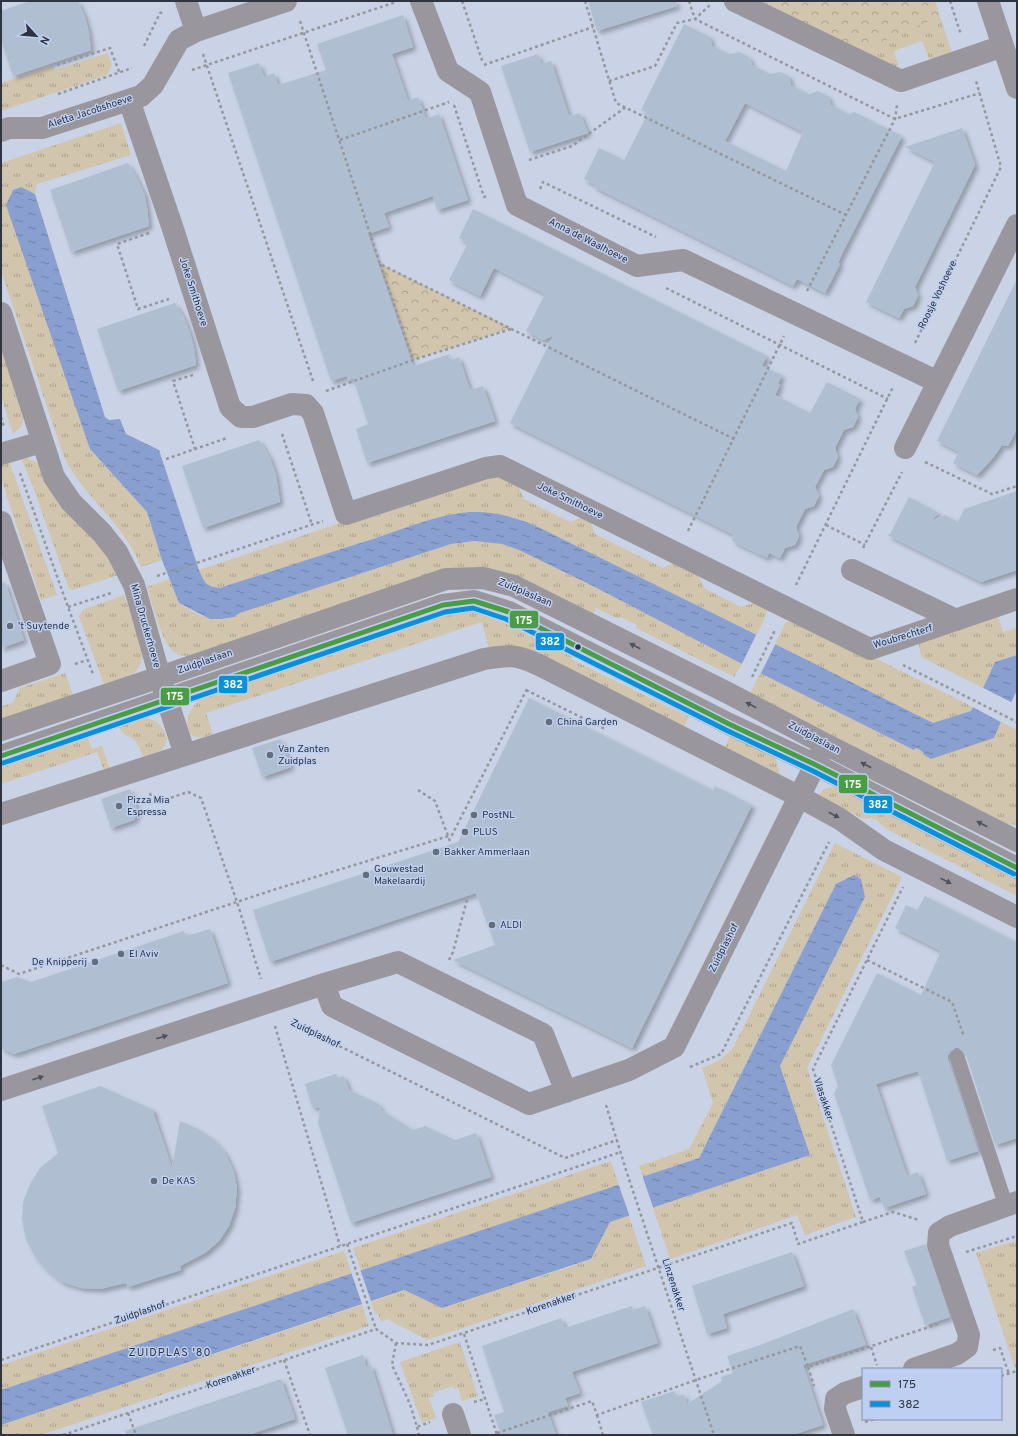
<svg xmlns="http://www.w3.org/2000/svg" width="1018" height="1436" font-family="Overpass,sans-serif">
<defs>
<pattern id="grass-tufts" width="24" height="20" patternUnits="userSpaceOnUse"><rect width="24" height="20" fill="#d1c5ad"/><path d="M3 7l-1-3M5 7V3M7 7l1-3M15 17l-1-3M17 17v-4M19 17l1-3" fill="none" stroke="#aaa18e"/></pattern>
<pattern id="park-crowns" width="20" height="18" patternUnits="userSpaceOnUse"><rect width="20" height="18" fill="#d1c5ad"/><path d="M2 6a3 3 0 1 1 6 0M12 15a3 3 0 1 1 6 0" fill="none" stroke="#aaa18e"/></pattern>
<pattern id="water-ripples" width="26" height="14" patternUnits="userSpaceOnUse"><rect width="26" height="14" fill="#899fcf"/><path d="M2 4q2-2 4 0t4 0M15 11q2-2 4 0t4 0" fill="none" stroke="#7082aa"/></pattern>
<filter id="shadow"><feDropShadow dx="3.5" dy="3.5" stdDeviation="2" flood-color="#0004"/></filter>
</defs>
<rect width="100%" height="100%" fill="#cad3e5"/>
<path fill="url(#grass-tufts)" d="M761,1h174l17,52 -22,8 -8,-20 -28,10 6,20z
M108,53l4,12 -5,10 -106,36v-28l52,-17 2,4z
M121,123l10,32 -94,29 -2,10 -15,-7 -7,3 77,259 57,63 15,48 -21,7c-16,-43 -57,-69 -77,-110l-63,-186v-108z
M1,347l23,70 -3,10 -8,7 -12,-38z
M21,458h6l13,6 58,76 20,35 -45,15 -4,-1 -36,-102z
M9,461l48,134 -16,5 -40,-122v-15z
M485,478h17l16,7 6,14 46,23 13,-5 8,5 4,12 68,34 10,-5 26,13 5,12 37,19 12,-4 15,7 -11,25 -219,-108 -29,-11 -37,-4 -16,2 -37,10 -199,64c-15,-2 -15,-5 -21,-18l141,-47 31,-5z
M474,541l28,3 17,6 76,37 147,77 -8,13 -98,-49 1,-3 -17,-8 -2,2 -22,-11 -4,8 -99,-44 -300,85c-6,-1 -13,-1 -18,-4 -13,-8 -23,-51 -28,-66l23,-8 9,24c18,12 40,24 61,10l211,-69z
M124,595c5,14 19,46 18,60 0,6 -3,15 -9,19 -7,6 -20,8 -29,11l-25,-69 4,-6 2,-1z
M464,612l16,1 16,3 78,37 -3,6 118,58 -5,10 -195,-78 -7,-27 -276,91 7,21c-9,3 -15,6 -23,0 -5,-15 -3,-20 7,-32v-3l251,-84z
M997,612l6,20 14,-4v27l-22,7 -12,26 -62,-31 -3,-18z
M786,622h5l62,25 120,60 -2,4 -38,13 -158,-80z
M65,673l9,24 -73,24v-14l12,-5 7,-14z
M760,673l154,77 1,-2 9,4 -1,2 71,-16 7,-16 16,8v95l-10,-1 -257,-130z
M144,718c13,1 19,9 23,20 -3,15 -10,15 -23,20 -3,-6 -5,-14 -10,-18 -8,-7 -10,-2 -16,-15z
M732,732l43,22 5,21 -55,-28z
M87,735l5,14 10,-3 8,23 -6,2 -7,-19 -96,32v-20z
M832,787l13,2 172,87v20l-129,-66 -13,-11 -14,-1 -43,-23 6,-6z
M835,843l67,34 -95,191 49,149 -51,18 -8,-20 -127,44 -17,-51 157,-53 -30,-89 85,-168 -29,-14 -137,274 -56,19 -4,-11 50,-17 24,-46 -11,-35c13,-5 23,-10 32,-22z
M611,1161l8,24 -258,86 -8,-23z
M629,1216l17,50 -219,74 -40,-21 -6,3 -3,-9 -3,1 -4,-12 33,-12 38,18 149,-48 19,-38z
M1017,1240v128h-2l-39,-115z
M344,1251l8,23 -351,116v-25z
M362,1305l7,21 -328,109h-40v-10z
M460,1342l18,54 -16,5 -4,-13 -4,1 -1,-3 -20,7 1,4 -5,1 7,20 -14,5 -22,-61z"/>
<path fill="url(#park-crowns)" d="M761,1h174l5,15 -79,35z
M380,264l132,64 -99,32z"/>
<path fill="url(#water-ripples)" d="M21,187l14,7 70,223 4,3 11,-1 6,15 33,16 40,120c6,13 6,16 21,18 52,-17 104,-34 156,-50 30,-10 63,-24 94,-26 24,-1 46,5 68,15l219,108 -15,29 -147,-77 -76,-37 -17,-6 -28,-3 -23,3 -211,69 -6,4 -12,2h-12l-31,-16 -17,-43 -15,-48 -57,-63 -84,-244 7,-15z
M775,644l158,79 38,-12 2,-4 28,15 -7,16 -63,21 -8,-5v-2l-7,-4 -2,2 -154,-77z
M1017,655v35l-6,13 -28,-15 12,-26z
M854,875l7,4 4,18 -85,169 30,89 -200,67 -19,37 -149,49 -38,-18 -403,135v-35l698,-232 137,-274z"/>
<path fill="#cad3e5" d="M757,633l2,3 -15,29 -3,1z
M774,643h2l-16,32 -2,-3z
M981,687l32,16v1h-3l-29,-14z
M972,705l30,15 1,3 -32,-17z
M642,1175l12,35 -24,7 -12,-34z
M360,1269l12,35 -9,3 -12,-35z"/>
<path fill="#afbfd1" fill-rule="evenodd" filter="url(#shadow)" d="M30,1h48l7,16 4,16 2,17 -78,26 -12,-36v-29z
M588,1h88l1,5 -80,25z
M403,15l10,32 -21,7 16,47 10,-4 8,22 13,-5 29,86 -31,10 -4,-14 -49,17 5,14 -21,7 45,132 37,-12 -3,7 12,-4 11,33 13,-4 12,35 -128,42 -11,-34 12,-5 -15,-46 -5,2 -1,-4 -16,5 -103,-308 31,-10 5,14 10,-4 4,12 48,-15 -9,-26z
M684,24l26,13 2,9 18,8 9,-2 10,5 3,8 18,9 10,-2 9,4 2,9 18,9 9,-3 10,5 3,9 18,9 5,-2 48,24 -60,118 -4,9 2,1 -15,29 -28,-14 -4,7 -199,-99 1,-2 -11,-6 15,-31 25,12 24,-47 -7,-3zM745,103l58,29 -17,39 -61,-30z
M538,54l3,10 10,-3 18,55 11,-3 8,20 -58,19 -29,-86z
M962,128l13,37 -60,122 3,9 -5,10 -9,3 -5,9 -33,-16 69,-140 -30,-15z
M128,163l9,16 7,14 3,15 2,18 -78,26 -21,-62z
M473,209l294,147 -5,10 20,9 -4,9 2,1 -5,10 35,18 17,-31 33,17 -5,10 3,8 -5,10 -9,3 -9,18 3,9 -5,10 -9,3 -9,17 4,9 -5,10 -9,3 -9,18 3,9 -4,9 -10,3 -5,10 -11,-5 -2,5 -35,-17 2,-6 -224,-112 43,-87 -10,4 -17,-9 19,-37 -51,-26 -14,28 -31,-16 19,-37 -9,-5z
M1017,279v150l-9,17 -6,-1 -9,13 -16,17 -24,-12 6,-11 -22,-11z
M175,303l9,15 6,15 4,15 2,17 -78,26 -21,-62z
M259,440l11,18 6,17 4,27 -77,26 -21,-62z
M1017,491v79l-36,12 -94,-47 3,-1 19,-37 30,16 -7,7 13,-5 13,7 6,-13z
M5,582l19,58 -23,8v-65z
M529,698l184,92 2,-4 37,19 -120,243 -179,-88 42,-15 -19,-52 -206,69 -17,-52 205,-68z
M281,739l10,28 -29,10 -10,-29z
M130,789l8,23 -4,8 -23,8 -10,-29z
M925,896l92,46v196l-22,7 -29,-91 -3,-3 -4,-3h-4l-4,3 -3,4v5l30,91 -31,10 -29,-90 -42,13 31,92 11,-4 8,22 -42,14 -4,-11 -10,3 -36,-107 4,-7 -7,-21 46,-92 44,22 20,-44 -46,-23 11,-23 11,5z
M210,929l18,54 -214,71 -13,-6v-66l16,-5 14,5 153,-51 2,5z
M336,1074l2,4 6,-2 5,14 30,14 2,6 32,20 12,-4 30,14 21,-7 15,44 -140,46 -33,-100 2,-15 -8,-1 -7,-23z
M100,1086l54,24v5l18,53 8,-47 18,8 15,10 12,14 8,17 4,18 -2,20 -6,18 -10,15 -14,12 -25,13 1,4 -53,17 -2,-4 -26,6 -19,-1 -19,-6 -15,-12 -12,-13 -9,-18 -4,-19 1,-18 7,-18 10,-16 18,-15 -16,-47z
M926,1244l24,73 -25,8 -13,-38 5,-2 -13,-34z
M792,1252l12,34 -81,28 4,14 -20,6 -15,-48z
M632,1306l1,4 12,-4 13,37 -86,29 8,21 -15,5 3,8 -20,6 8,23h-55l-7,-20 10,-3 -22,-66 79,-28 4,10z
M853,1309l13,36 -63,20 20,60 -31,10h-139l-12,-33 33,-11 2,6 8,-3 3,10 35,-23 -1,-4 12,-4 -6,-17 36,-12z
M363,1355l3,12 5,-2 22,70h-45l-23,-67z
M281,1379l14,40 -47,16h-122l-1,-4z"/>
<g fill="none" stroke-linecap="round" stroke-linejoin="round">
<path stroke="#95979e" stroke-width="2.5" stroke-dasharray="3 3" stroke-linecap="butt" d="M462,1l21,62
M585,1l31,102 230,112
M689,1l6,18 15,-14
M950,1l11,34
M300,21l80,243 354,175
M144,46l16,-33 4,-1
M203,54l110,327
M57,65l53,-17 10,26
M484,65l109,-38
M192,70l204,-68
M609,81l46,-15 22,-43 18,-4 200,100 85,-26
M58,94l74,-26
M454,105l30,92 3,-1
M340,140l109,-38
M529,160l43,-14 54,-39
M540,189l3,-7 113,55
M149,233l-32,11 21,65 31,-10
M380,264l33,96
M666,288l222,111
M807,291l88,-172 2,-14
M915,343l86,-176 -25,-86
M193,375l-20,6 22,68
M326,391l87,-31 98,-31
M1,417l3,10
M282,434l30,91
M166,459l61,-21
M925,462l67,32 25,-8
M20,473l48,134 25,67
M826,525l39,20
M688,531l96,-195
M863,548l39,-76
M157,576l166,-55
M796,585l97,-198
M68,607l43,-14
M75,664l12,-4
M903,665l114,57
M752,677l23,-47
M526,690l79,39
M418,790l17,11 16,43
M150,793l1,3 13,4 24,-8 13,6 36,104 24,77
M449,960l4,-8 15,-56
M867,960l85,42 12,35
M1,965l18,9 254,-84 179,-55 76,-148
M291,1022l274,136 52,-18
M275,1026l65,220
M690,1067l31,-13 108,-212
M606,1105l20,65 88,265
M863,1222l30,-10 26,8
M347,1244l29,85
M966,1252l51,-16
M464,1334l33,101
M396,1343l-4,22 18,39 7,23 13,-5
M871,1347l6,18
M993,1350l7,-2 9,26
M1,1360l620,-208
M284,1360l26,75
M808,1367l6,19
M1001,1376l16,-5
M474,1402l11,-3
M128,1413l8,22
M597,1415l6,20
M865,1422l10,-3
M417,1427l2,8
M497,1433l95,-32 5,14 99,-35 104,-34 8,21 130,-43
M63,1435l313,-106 20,14 32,2 364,-122 6,21 65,-22 -50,-153 90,-182"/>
<path stroke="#99979d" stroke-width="15" d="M957,1057l49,149"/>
<path stroke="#99979d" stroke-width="22" d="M186,1l10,30
M421,1l27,70 32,21 37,113 120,61 46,-6 255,122
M735,1l166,80 102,-35
M988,1l29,87
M129,100l43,126 58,181 11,10h12l39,-13 14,1 7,8 33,101 140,-46 14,-2 370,183 147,-50
M1,131l8,-3h33l99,-32 12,-11 26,-45 17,-9 90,-30
M1,313l53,164 17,25 31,31 15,19 17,33 27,96 24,74
M905,448l112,-223
M1,454l41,-12
M1,522l49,142 -49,17
M852,570l104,50
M1,814l483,-155c25,-4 32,-5 55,6l261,132 40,22 44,31 133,67
M324,984l74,-22 145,72 23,58
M1,1090l323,-106 8,22 197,98 100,-34 45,-23 150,-300
M914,1369l43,-15 10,-7 2,-12 -31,-90 1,-12 11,-7 67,-24
M453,1414l7,21
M844,1435l-9,-26 1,-10 9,-6 18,-6"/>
<path stroke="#99979d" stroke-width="22" d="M1,730l159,-53 286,-98 37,-1 31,8 214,107 97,51 192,97
M1,756l442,-151 31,-4 35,11 220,112 87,41 201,103"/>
<defs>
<path id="bus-1" d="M1,756l442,-151 31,-4 35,11 220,112 87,41 201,103"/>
<path id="bus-2" d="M3,763l442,-151 28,-4 33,11 220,111 87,41 201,103"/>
</defs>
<use href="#bus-1" stroke="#becff1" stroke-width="8"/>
<use href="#bus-2" stroke="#becff1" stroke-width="8"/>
<use href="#bus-1" stroke="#4b9d45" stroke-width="5"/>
<use href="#bus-2" stroke="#0990d9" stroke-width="5"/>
</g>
<defs><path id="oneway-solid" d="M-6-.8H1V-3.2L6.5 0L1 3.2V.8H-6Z"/></defs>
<g fill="#4e525d">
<use href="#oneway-solid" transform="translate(635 646) rotate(-153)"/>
<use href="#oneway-solid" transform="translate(751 705) rotate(-152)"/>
<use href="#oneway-solid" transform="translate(866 765) rotate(-153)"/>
<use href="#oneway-solid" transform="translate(834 815) rotate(28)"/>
<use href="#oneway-solid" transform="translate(982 824) rotate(-153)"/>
<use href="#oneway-solid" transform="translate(946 881) rotate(27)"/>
<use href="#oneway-solid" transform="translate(162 1037) rotate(-18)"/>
<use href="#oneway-solid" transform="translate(38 1078) rotate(-18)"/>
</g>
<g fill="#656c7a" stroke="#becff1" stroke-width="1.5">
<circle cx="10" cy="626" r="4"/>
<circle cx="549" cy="722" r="4"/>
<circle cx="270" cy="755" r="4"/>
<circle cx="119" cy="806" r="4"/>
<circle cx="474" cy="815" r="4"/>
<circle cx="465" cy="832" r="4"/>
<circle cx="436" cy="852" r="4"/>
<circle cx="366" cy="875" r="4"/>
<circle cx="492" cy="925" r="4"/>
<circle cx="121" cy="954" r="4"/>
<circle cx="95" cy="962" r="4"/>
<circle cx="154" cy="1181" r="4"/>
</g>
<circle fill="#2e3441" stroke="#becff1" stroke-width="1.5" cx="578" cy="647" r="3.5"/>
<g text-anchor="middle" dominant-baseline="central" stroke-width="3" stroke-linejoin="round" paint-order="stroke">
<g font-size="10" fill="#2e3441" stroke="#becff1">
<text transform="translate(90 112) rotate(-18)">Aletta Jacobshoeve</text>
<text transform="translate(588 241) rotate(27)">Anna de Waalhoeve</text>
<text transform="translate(193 292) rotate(72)">Joke Smithoeve</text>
<text transform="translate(938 295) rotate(-64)">Roosje Voshoeve</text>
<text transform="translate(570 501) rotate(26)">Joke Smithoeve</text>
<text transform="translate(525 593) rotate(23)">Zuidplaslaan</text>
<text transform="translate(145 626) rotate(74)">Mina Druckerhoeve</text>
<text transform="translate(903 637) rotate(-17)">Woubrechterf</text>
<text transform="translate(205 662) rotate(-19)">Zuidplaslaan</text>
<text transform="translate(814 738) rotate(28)">Zuidplaslaan</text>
<text transform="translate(724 948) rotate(-63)">Zuidplashof</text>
<text transform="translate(315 1034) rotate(26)">Zuidplashof</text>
<text transform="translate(823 1099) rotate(72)">Vlasakker</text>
<text transform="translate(673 1285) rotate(72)">Linzenakker</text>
<text transform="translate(551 1304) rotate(-19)">Korenakker</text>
<text transform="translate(140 1313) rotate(-19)">Zuidplashof</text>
<text transform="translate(231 1378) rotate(-19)">Korenakker</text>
</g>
<g font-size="10" fill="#2e3441" stroke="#becff1" text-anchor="start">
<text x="18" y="626">'t Suytende</text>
<text x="557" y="722">China Garden</text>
<text x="278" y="749">Van Zanten<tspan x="278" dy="12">Zuidplas</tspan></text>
<text x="127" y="800">Pizza Mia<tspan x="127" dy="12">Espressa</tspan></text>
<text x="482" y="815">PostNL</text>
<text x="473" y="832">PLUS</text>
<text x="444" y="852">Bakker Ammerlaan</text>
<text x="374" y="869">Gouwestad<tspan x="374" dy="12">Makelaardij</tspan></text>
<text x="500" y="925">ALDI</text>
<text x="129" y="954">El Aviv</text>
<text x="87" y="962" text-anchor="end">De Knipperij</text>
<text x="162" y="1181">De KAS</text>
</g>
<g font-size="11" letter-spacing="1" fill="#2e3441" stroke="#becff1">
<text x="170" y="1353">ZUIDPLAS '80</text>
</g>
</g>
<g stroke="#becff1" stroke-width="1.5">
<rect x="509" y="610" width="30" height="19" rx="4" fill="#4b9d45"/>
<rect x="535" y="632" width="30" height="19" rx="4" fill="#0990d9"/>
<rect x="218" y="675" width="30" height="19" rx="4" fill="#0990d9"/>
<rect x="160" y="687" width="30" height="19" rx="4" fill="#4b9d45"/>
<rect x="838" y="774" width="30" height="20" rx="4" fill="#4b9d45"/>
<rect x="863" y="795" width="30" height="19" rx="4" fill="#0990d9"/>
</g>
<g font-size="11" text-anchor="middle" font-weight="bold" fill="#fff">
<text x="524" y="624">175</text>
<text x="550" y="645">382</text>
<text x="233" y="688">382</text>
<text x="175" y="700">175</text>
<text x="853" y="788">175</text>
<text x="878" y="808">382</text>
</g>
<rect width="1018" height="1436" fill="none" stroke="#2e3441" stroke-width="4"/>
<rect x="862" y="1368" width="140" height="52" fill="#becff1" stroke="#8491ab"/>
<rect x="870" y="1381" width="20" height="6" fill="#4b9d45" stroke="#8491ab"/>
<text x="898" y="1388" font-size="12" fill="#2e3441">175</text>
<rect x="870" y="1401" width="20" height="6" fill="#0990d9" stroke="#8491ab"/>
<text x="898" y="1408" font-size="12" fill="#2e3441">382</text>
<g transform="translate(36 36) rotate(117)" stroke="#becff1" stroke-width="3" paint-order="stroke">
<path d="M0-3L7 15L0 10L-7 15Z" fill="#2e3441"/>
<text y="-6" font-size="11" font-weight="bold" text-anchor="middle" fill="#2e3441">N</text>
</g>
</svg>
